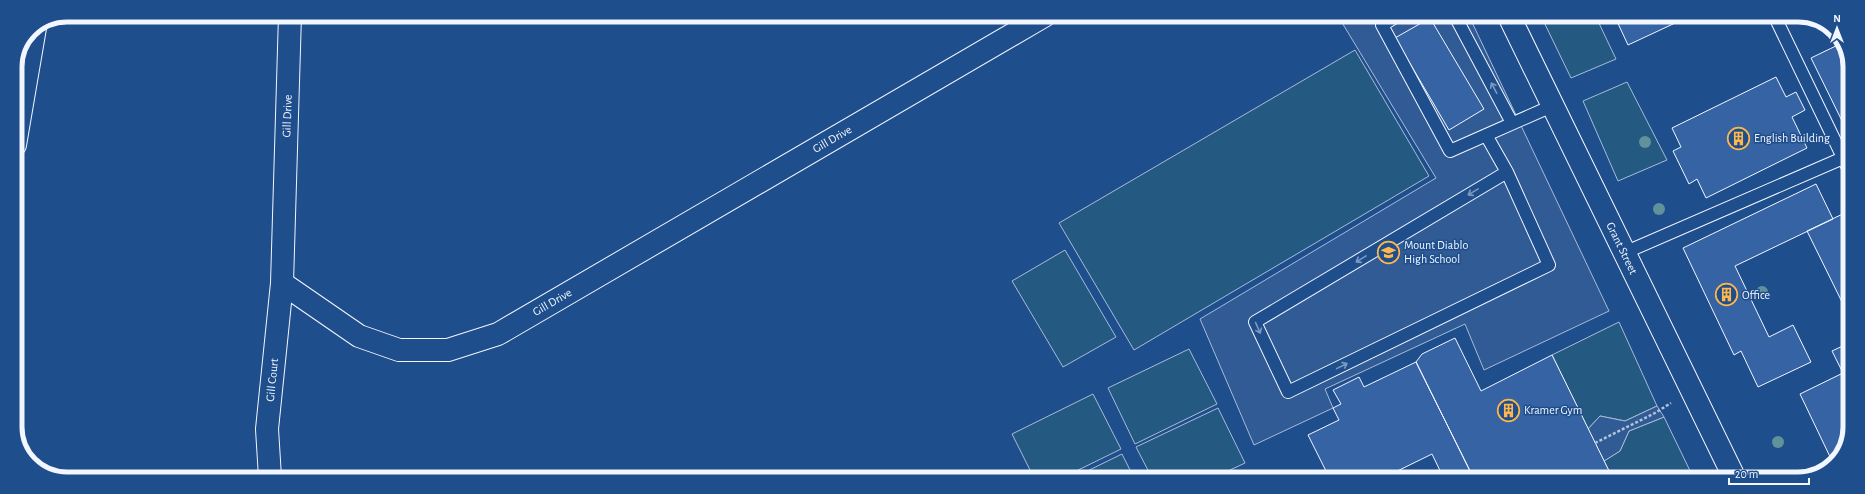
<svg xmlns="http://www.w3.org/2000/svg" width="1865" height="494" font-family="'Alegreya Sans',sans-serif">
<rect width="100%" height="100%" fill="#1f4e8c"/>
<path fill="#245a82" stroke="#a8bbd7" d="M1541,16l55,1 20,42 -45,19z
M1355,50l74,126 -295,174 -75,-127z
M1627,82l40,78 -49,21 -35,-80z
M1065,250l51,87 -53,30 -51,-86z
M1619,322l38,84 -32,15 -25,-5 -12,13 -36,-74z
M1189,349l28,55 -82,40 -27,-56z
M1093,394l28,55 -59,29h-28l-22,-44z
M1218,408l27,55 -32,15h-61l-16,-31z
M1664,417l30,62h-81l-9,-18 16,-10 9,-20z
M1122,454l12,24h-61z"/>
<path fill="#305b95" stroke="#a8bbd7" d="M1349,16h120l140,295 -125,59 -19,-46 -140,65 8,19 -79,37 -54,-126 236,-141 -95,-157z
M1657,406l7,11 -35,14 -9,20 -16,10 -16,-32 12,-13 25,5z"/>
<path fill="#3563a3" stroke="#f2f6ff" d="M1615,17h73l-60,28z
M1430,18l54,91 -35,21 -54,-92z
M1842,43l8,20v64l-4,2 -35,-71z
M1776,77l10,20 10,-5 9,18 -13,7 15,31 -101,50 -9,-19 -8,5 -16,-33 8,-4 -9,-19z
M1816,184l17,35 -98,47 34,71 24,-12 18,37 -53,25 -17,-36 -7,4 -51,-107z
M1849,211v87l-7,4 -35,-71z
M1455,338l26,53 71,-36 61,124h-139l-58,-117 6,-8z
M1849,343l-1,97 -15,23 -33,-69 43,-21 -11,-22z
M1416,362l58,117h-30l-12,-25 -51,25h-51l-22,-44 31,-15 -6,-12 8,-4 -8,-14 26,-13 5,10z"/>
<g fill="none" stroke-linecap="round" stroke-linejoin="round">
<defs>
<path id="service" d="M1397,16l-15,9 68,126 102,-45
M1455,16l57,107
M1775,17l74,153
M1486,135l21,37 42,93 -261,127 -33,-70 252,-150
M1624,253l219,-95"/>
<path id="minor" d="M1509,16l226,463
M282,283l77,53 40,14h49l50,-16 546,-318
M270,477l-3,-48 15,-146 8,-268"/>
<path id="motorway" d="M15,145l20,-117"/>
</defs>
<use href="#service" stroke="#f2f6ff" stroke-width="14"/>
<use href="#minor" stroke="#f2f6ff" stroke-width="24"/>
<use href="#motorway" stroke="#f2f6ff" stroke-width="24"/>
<path stroke="#b3c4dc" stroke-width="2.5" stroke-dasharray="3 2" stroke-linecap="butt" d="M1595,443l60,-30 16,-10"/>
<use href="#service" stroke="#1f4e8c" stroke-width="12"/>
<use href="#minor" stroke="#1f4e8c" stroke-width="22"/>
<use href="#motorway" stroke="#1f4e8c" stroke-width="22"/>
</g>
<g fill="#61919a">
<circle cx="1645" cy="142" r="6"/>
<circle cx="1659" cy="209" r="6"/>
<circle cx="1762" cy="292" r="6"/>
<circle cx="1778" cy="442" r="6"/>
</g>
<defs><path id="oneway-shaft" d="M-6 0H5M1.5-3L5.5 0L1.5 3" fill="none" stroke-width="1.6" stroke-linecap="round" stroke-linejoin="round"/></defs>
<g stroke="#7e9ac0">
<use href="#oneway-shaft" transform="translate(1494 88) rotate(-118)"/>
<use href="#oneway-shaft" transform="translate(1473 192) rotate(149)"/>
<use href="#oneway-shaft" transform="translate(1361 259) rotate(149)"/>
<use href="#oneway-shaft" transform="translate(1258 328) rotate(66)"/>
<use href="#oneway-shaft" transform="translate(1342 366) rotate(-26)"/>
</g>
<defs>
<symbol id="building-ring" viewBox="-11 -11 22 22"><circle r="9.5" fill="#1f4e8c" stroke="#ffb74d" stroke-width="1.5"/><path d="M-4-6H4V6H1V3H-1V6H-4ZM-2.5-4.3h1.7v1.8h-1.7ZM.8-4.3h1.7v1.8H.8ZM-2.5-1h1.7V.8h-1.7ZM.8-1h1.7V.8H.8Z" fill="#ffb74d"/></symbol>
<symbol id="school-ring" viewBox="-11 -11 22 22"><circle r="9.5" fill="#1f4e8c" stroke="#ffb74d" stroke-width="1.5"/><path d="M0-5L7-2L0 1L-7-2ZM-4 1L0 2.5L4 1V4Q0 6-4 4Z" fill="#ffb74d"/></symbol>
</defs>
<g fill-rule="evenodd">
<use href="#building-ring" x="1726" y="126" width="25" height="25"/>
<use href="#school-ring" x="1376" y="240" width="25" height="25"/>
<use href="#building-ring" x="1714" y="282" width="25" height="25"/>
<use href="#building-ring" x="1496" y="398" width="25" height="25"/>
</g>
<g text-anchor="middle" dominant-baseline="central" stroke-width="3" stroke-linejoin="round" paint-order="stroke">
<g font-size="12" fill="#f2f6ff" stroke="#1f4e8c">
<text transform="translate(287 116) rotate(-88)">Gill Drive</text>
<text transform="translate(832 139) rotate(-30)">Gill Drive</text>
<text transform="translate(1622 248) rotate(64)">Grant Street</text>
<text transform="translate(552 302) rotate(-30)">Gill Drive</text>
<text transform="translate(272 380) rotate(-84)">Gill Court</text>
</g>
<g font-size="12" fill="#f2f6ff" stroke="#1f4e8c" text-anchor="start">
<text x="1754" y="138">English Building</text>
<text x="1404" y="245">Mount Diablo<tspan x="1404" dy="14">High School</tspan></text>
<text x="1742" y="295">Office</text>
<text x="1524" y="410">Kramer Gym</text>
</g>
</g>
<path d="M0 0H1865V494H0ZM67 22H1798A45 45 0 0 1 1843 67V427A45 45 0 0 1 1798 472H67A45 45 0 0 1 22 427V67A45 45 0 0 1 67 22Z" fill="#1f4e8c" fill-rule="evenodd"/>
<path fill="none" stroke="#f2f6ff" stroke-width="5" d="M67 22H1798A45 45 0 0 1 1843 67V427A45 45 0 0 1 1798 472H67A45 45 0 0 1 22 427V67A45 45 0 0 1 67 22Z"/>
<g transform="translate(1837 28)" stroke="#1f4e8c" stroke-width="3" paint-order="stroke">
<path d="M0-3L7 15L0 10L-7 15Z" fill="#f2f6ff"/>
<text y="-6" font-size="11" font-weight="bold" text-anchor="middle" fill="#f2f6ff">N</text>
</g>
<path d="M1729 478v6h80v-6" fill="none" stroke="#f2f6ff" stroke-width="2"/>
<text x="1735" y="478" font-size="12" fill="#f2f6ff" stroke="#1f4e8c" stroke-width="3" paint-order="stroke">20 m</text>
</svg>
